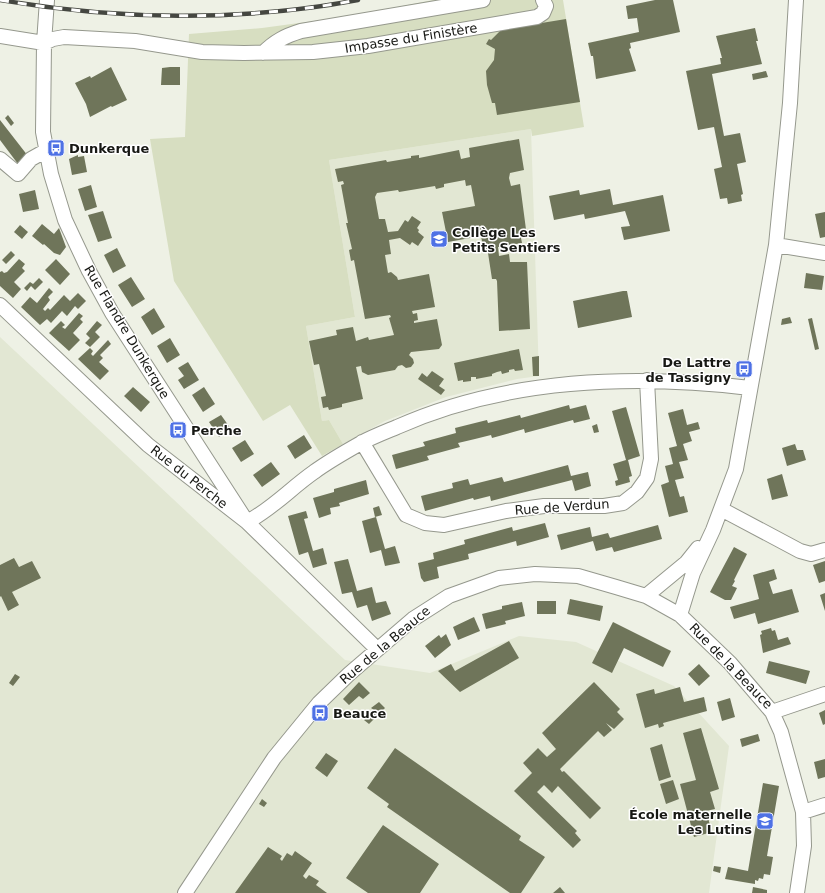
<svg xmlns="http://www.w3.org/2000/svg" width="825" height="893" font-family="'DejaVu Sans',sans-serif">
<rect width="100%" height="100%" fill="#eef1e5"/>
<path fill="#e2e7d3" d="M531,129l8,247 -22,3 -71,18 -61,24 -42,23 -14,-24 -7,1 -16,-95 49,-9 -26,-157z
M0,337l345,323 85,13 89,-37 57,6 98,44 55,60 -20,147h-709z"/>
<path fill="#d7dec1" d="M433,0h130l21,127 -52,9 -1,-7 -202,31 26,157 -49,9 16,95 7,-1 14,24 -21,12 -32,-51 -27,16 -89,-140 -24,-142 35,-2 4,-103 73,-6 89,-12z"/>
<path fill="#6f755a" d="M655,0h18l7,32 -50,11 1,5 -2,1 7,22 -40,8 -3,-23h-2l-3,-13 51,-11 -2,-14 -9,1 -2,-13z
M566,19l14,83 -83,13 -2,-12h-3l-5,-18 -1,-14 8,-11 1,-11 -9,-5 3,-5 2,1 9,-9 -1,-1z
M755,28l3,13h-2l6,23 -50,10 12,62 16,-3 6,29 -9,2 6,30 -2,1 1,6 -14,3 -1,-6 -7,1 -6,-30 8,-2 -8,-40 -16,3 -12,-59 35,-7 -1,-6h2l-6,-22z
M111,67l16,33 -15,7 -1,-1 -21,11 -4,-13 -11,-21 15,-7 1,2z
M170,67h10v18h-19l1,-17z
M766,71l2,6 -15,3 -1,-6z
M8,115l6,8 -3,3 -6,-8z
M0,120l28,36 -10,8 -18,-24z
M519,139l5,31 -14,3 -1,5 2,8 9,-2 7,53 -6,1 1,5 -24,4 1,9 10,-2 1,8h17l3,67 -31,2 -2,-50 -1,-2h-4l-4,-26 -4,-1 -3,-16 -33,6 -6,-30 33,-6 -4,-21 -5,1 -1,-6 -21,4v3l-8,2 -1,-3 -36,6 -1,-2 -21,3 -2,4 4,22h6l3,13 10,-1 7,-11 3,2 4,-6 9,6 -4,6 2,2 -1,2 6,5 -6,9 -6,-4 -2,3 -10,-7 -11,2 2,14 -6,1 3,18 3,-1 6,5 1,3 31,-6 6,33 -23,4 1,3 4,-1 1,7 -4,1v2l23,-4 5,26 -3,4 -28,3 -2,3 4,4 1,4 -3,4 -5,1 -4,-3 -4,1 -3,4 -27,5 -6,-3 -1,-6 -5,1 7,32 -21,5v3l-13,3 -1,-3 -5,1 -2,-11 5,-1 -7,-32 -5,1 -5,-24 28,-6 -1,-5 17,-3 3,14 12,-4 1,3 25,-5 -5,-17 2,-1 -1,-2 -25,4 -11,-59 -3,1 -2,-11 3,-1 -6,-26h2l-7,-38 3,-1 -1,-3 -5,1 -3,-13 51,-9 1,2 24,-4v-2l8,-1v3l40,-8 2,9 9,-2 -1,-9z
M78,155v2l6,-1 3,16 -15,3 -3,-16z
M91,185l6,22 -12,4 -7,-22z
M610,189l3,16 50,-10 7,36 -46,9 -3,-13 9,-1 -5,-15 -40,8 -1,-5 -30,6 -5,-24 30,-6 1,5z
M35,190l4,19 -16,3 -4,-18z
M103,211l9,27 -14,4 -10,-27z
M825,212v25l-5,1 -5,-24z
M42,224l12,10 5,-6 7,19 -6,8 -6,-2 -10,-9 -1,1 -11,-9z
M20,225l8,7 -6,7 -8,-7z
M117,248l9,18 -13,7 -9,-18z
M11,251l4,4 -9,9 -4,-4z
M19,259l6,5 -3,4 3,3 -11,11 7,7 -8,9 -13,-12v-14l2,-1 2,2 3,-1z
M56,259l14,15 -10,11 -15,-15z
M806,273l18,3 -2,14 -18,-2z
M131,277l14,22 -13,8 -14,-22z
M39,278l4,4 -8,8 -4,-4 -4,5 -3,-3 6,-6 3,2z
M49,288l4,4 -5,5 2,3 -7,9 2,2 3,-3 2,2 14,-15 6,6 8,-8 8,8 -8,8 -3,-3 -8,10 -5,-5 -11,12 -4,-4 -7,6 -19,-18 9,-10 7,6z
M623,291h4l5,26 -54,11 -5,-27z
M154,308l11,19 -13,8 -11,-18z
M79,313l4,3 -3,3 3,3 -10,11 7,7 -11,11 -20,-18 12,-12 4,4 -3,2 3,2z
M790,317l2,6 -11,2 1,-6z
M812,318l7,31 -4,1 -7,-31z
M97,321l5,4 -7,7 5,5 -10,10 -5,-4 5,-5 -4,-4z
M170,338l10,17 -13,8 -10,-17z
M108,340l3,4 -11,11 3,3 -4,4 10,9 -9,9 -22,-21 12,-11 3,3 -2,3 2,2z
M519,349l4,21 -8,1 -1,-2 -5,1v2l-7,2 -1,-3 -4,1 -5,2v2l-16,3v-2h-5v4l-8,1v-2l-5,1 -4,-18z
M539,356v20h-6l-1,-19z
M188,362l11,18 -15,9 -6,-9 6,-4 -6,-8z
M432,371l12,8 -5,7 6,4 -4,5 -23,-16 4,-6 5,4z
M133,387l17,15 -9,10 -17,-16z
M204,387l11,17 -12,8 -11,-17z
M569,405l1,4 16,-4 4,14 -16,4 -1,-3 -48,13 -1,-4 -32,9 -1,-3 -16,4 -17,4 2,4 -33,9 2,4 -33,9 -4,-14 33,-9 -2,-4 33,-9 -1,-5 32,-8 1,3 32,-8 1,3z
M626,407l14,49 -12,4 4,16 -3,1 1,5 -14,4 -1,-5 3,-1 -5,-16 13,-4 -14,-49z
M683,409l4,16 11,-3 2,7 -11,3 3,9 -9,3 5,16 -9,2 5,16 -9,2 5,17 4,-1 4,16 -19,5 -8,-32 8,-3 -4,-16 8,-2 -4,-16 8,-2 -9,-33z
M221,415l10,14 -12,8 -10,-15z
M597,424l2,8 -5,1 -2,-7z
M304,435l8,13 -17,11 -8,-13z
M245,440l9,14 -13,8 -9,-14z
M795,444l2,6h6l3,10 -19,6 -5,-18z
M271,462l9,12 -18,13 -9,-12z
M568,465l3,11 17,-4 3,14 -16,5 -3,-11 -81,21 -1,-5 -16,4 -1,-2 -48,13 -4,-15 32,-8 -1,-5 16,-4 2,6 32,-8 2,5z
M782,474l6,22 -16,4 -5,-21z
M366,480l3,14 -30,9 1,3 -10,2 1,6 -12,4 -6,-20 21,-6v-3z
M379,506l3,9 -7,2 -2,-9z
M306,511l2,7 -4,1 9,32 10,-3 4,16 -14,4 -5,-16 -9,3 -11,-39z
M376,517l9,32 10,-3 5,17 -15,3 -4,-16 -11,3 -8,-32z
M545,523l4,14 -32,9 -1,-5 -48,13 1,5 -32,8 2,11 -15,4 -3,-4 -3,-15 16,-4 -1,-6 32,-9 -1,-4 48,-13 1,4z
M658,525l4,14 -48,13 -2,-5 -16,4 -3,-10 -32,9 -4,-15 33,-8 2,10 16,-4 2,5z
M734,547l13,7 -13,26 1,1 -3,5 5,2 -6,12h-6l-15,-8z
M14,558l5,9 13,-6 9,17 -29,14 7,13 -11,6 -7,-15 -1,1v-32z
M348,559l9,32 15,-4 4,16 10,-2 5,13 -19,7 -5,-16 -10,3 -5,-16 -10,2 -8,-32z
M825,561v20l-6,2 -6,-18z
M774,569l3,10 -8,3 4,12 19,-5 7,23 -41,12 -3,-11 -21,6 -4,-12 29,-8 -6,-24z
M825,593v18l-5,-16z
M570,599l33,7 -3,15 -33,-7z
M537,601h19v13h-19z
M522,602l3,14 -20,5 1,3 -20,5 -4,-15 20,-5v-3z
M474,617l6,14 -22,9 -5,-13z
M613,622l58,29 -8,16 -39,-19 -12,25 -20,-10z
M771,628l1,3 3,-1 3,10 10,-3 3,7 -28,9 -3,-18 2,-1 -1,-3z
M446,634l5,11 -16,13 -10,-12 14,-11 2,3z
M509,641l10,17 -59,34 -22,-21 13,-7 4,7z
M769,661l41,10 -4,13 -40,-11z
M699,664l11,12 -11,10 -11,-12z
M15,674l5,3 -7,9 -4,-3z
M359,682l11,11 -7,6 -4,-3 -10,9 -6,-6z
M594,682l26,27 -3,3 7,7 -10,10 -8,-6 6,7 -8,7 -6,-6 -38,38 2,3 2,-1 37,37 -11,11 -32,-33 -6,7 -8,-8 -7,7 40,39 -2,2 6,7 -8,8 -59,-57 18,-18 -9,-10 15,-15 9,9 9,-8 -14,-16z
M680,687l4,15 20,-5 3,14 -44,12 1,3 -5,2 -1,-4 -13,4 -9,-34 18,-5 1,5z
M730,698l5,19 -13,4 -5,-19z
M379,702l6,6 -16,16 -5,-4 10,-10 -3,-2z
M825,710v14l-2,1 -4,-12z
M701,728l18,61 -9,3 5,17 -9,2 6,21 -18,5 -14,-53 16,-4 -13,-47z
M758,734l2,7 -18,6 -2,-8z
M662,744l9,33 -12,4 -9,-33z
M395,748l126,88 -2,4 26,17 -24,36h-11l-123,-86 2,-3 -22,-16z
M326,753l12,8 -11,16 -12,-9z
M825,759v18l-7,2 -4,-17z
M673,780l6,19 -13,5 -6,-20z
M763,783l16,3 -12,70 6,1 -3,18 -6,-1 -1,5 -4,-1 -1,3 -3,-1v4l-30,-5 3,-12 20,4z
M262,799l5,4 -3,4 -5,-3z
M383,825l56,39 -19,29h-52l-22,-15z
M268,847l14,9 -2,3 2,2 5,-8 5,3 3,-5 17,12 -9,13 3,3 3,-4 10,6 -3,4 11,8h-92z
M714,866l7,1 -1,6 -7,-2z
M560,887l5,6h-12z
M753,887l14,3v3h-15z"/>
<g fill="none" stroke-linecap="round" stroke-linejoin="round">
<defs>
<path id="minor" d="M47,0l-3,43 -1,89 8,42 14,46 24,51 23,42 135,209
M0,36l44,7 9,-4 11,-2 71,4 67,11 42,1 69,-1 55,-6 169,-29 6,-4 3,-7 -3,-6
M263,53c12,-12 22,-17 38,-22l182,-31
M0,159l18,15 13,-15 16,-9
M776,245l49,8
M0,305l148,140 99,77 130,127
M362,442l44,73 19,8 19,2 62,-14 38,-5h60l19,-3 14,-11 10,-14 4,-19 -4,-79
M721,509l79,42 11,3 14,-4
M247,522c25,-13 44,-34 67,-50 15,-11 31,-20 47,-29 11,-6 24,-11 36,-16 110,-49 234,-53 353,-39
M646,596l40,-33 12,-15
M680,615l13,-42 20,-43 23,-61 40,-224 14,-142 6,-103
M772,712l53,-18
M803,812l22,-7
M185,893l89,-135 45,-55 30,-29 64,-55 36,-23 50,-18 36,-4 43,2 38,11 30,9 34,19 50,48 42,49 9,20 22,80 1,34 -7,47"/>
</defs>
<use href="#minor" stroke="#95988d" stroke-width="16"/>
<use href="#minor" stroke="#fff" stroke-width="14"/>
<defs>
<path id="rail" d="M0,0c117,20 241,22 358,0"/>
</defs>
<use href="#rail" stroke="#454741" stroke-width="4.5"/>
<use href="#rail" stroke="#fff" stroke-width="3" stroke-dasharray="9" stroke-linecap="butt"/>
</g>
<defs>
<symbol id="bus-square" viewBox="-11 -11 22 22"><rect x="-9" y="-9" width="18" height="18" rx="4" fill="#4e71e5" stroke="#fff"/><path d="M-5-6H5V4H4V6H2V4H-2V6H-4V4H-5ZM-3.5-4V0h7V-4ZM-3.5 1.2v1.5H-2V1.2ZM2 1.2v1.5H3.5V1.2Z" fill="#fff"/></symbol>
<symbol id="school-square" viewBox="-11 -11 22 22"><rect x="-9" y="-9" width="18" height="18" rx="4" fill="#4e71e5" stroke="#fff"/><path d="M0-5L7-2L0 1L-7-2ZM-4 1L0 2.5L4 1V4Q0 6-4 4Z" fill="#fff"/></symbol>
</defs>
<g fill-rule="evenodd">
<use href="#bus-square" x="46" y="138" width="20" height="20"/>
<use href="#school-square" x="429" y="229" width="20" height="20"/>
<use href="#bus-square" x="734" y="359" width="20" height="20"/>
<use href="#bus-square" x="168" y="420" width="20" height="20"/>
<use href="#bus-square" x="310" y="703" width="20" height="20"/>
<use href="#school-square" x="755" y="811" width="20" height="20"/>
</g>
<g text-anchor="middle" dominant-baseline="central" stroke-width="3" stroke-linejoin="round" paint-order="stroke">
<g font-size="13" fill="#171814" stroke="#fff">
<text transform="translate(411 38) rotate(-9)">Impasse du Finistère</text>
<text transform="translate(127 332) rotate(59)">Rue Flandre Dunkerque</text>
<text transform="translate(189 477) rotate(38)">Rue du Perche</text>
<text transform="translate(562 507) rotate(-4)">Rue de Verdun</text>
<text transform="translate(385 645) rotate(-40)">Rue de la Beauce</text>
<text transform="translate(731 666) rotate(46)">Rue de la Beauce</text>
</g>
<g font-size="13" font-weight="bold" fill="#171814" stroke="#fff" text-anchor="start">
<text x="69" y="148">Dunkerque</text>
<text x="452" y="232">Collège Les<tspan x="452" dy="15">Petits Sentiers</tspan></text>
<text x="731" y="362" text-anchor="end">De Lattre<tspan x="731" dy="15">de Tassigny</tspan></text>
<text x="191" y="430">Perche</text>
<text x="333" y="713">Beauce</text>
<text x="752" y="814" text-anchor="end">École maternelle<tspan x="752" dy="15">Les Lutins</tspan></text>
</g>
</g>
</svg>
